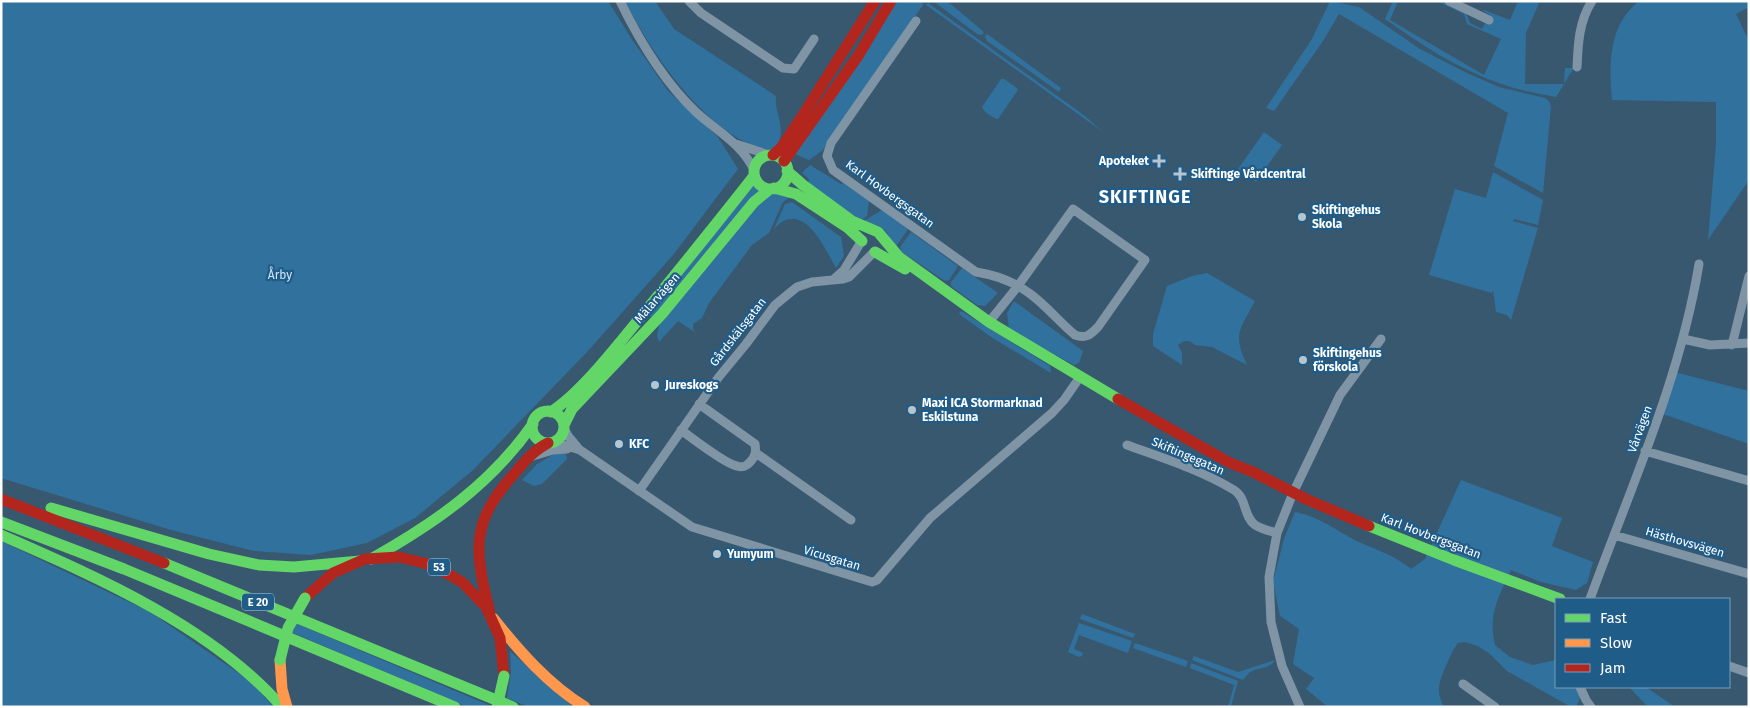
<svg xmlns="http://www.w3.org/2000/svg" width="1750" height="708" font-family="'Fira Sans',sans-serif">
<rect width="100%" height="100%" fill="#385870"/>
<path fill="#31719d" d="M1,1h607l23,37 37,53 49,45 21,33 -65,86 -85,96 -116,120 -57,47 -48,25 -56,12 -57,-4 -83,-21 -170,-52z
M625,1h30l19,28 102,67c-2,16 10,31 2,48 -4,7 -10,6 -17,4 -48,-13 -97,-78 -121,-120 -5,-9 -12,-17 -15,-27z
M896,1h26l1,4 -93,132 -7,13 -14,10 -14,-6z
M933,1h14l37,31 -2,3 -5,-1z
M1330,1l29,6 61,42 47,24 32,14 46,11 4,3 2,5 -8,87 -49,-27 14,-53 -169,-99 -16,27 -49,70 -8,-3 46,-69z
M1393,1h5l-8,19 94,55 17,-36 -34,-15 -3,-10 -27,-13h4l25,12 4,10 12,6 8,-14 -7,-4 1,-1 26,10 8,-19h22l-14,32 -1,51h39l1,-16h9c-7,9 -11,19 -18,29 -19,-4 -39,-7 -57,-14 -41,-14 -79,-39 -114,-64z
M1639,1h110v6l-13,7 13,27v139l-41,60 8,-96v-42l-104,-2c-3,-36 -4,-74 27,-99z
M928,3l157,113 18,16 -177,-127z
M987,34l74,54 -2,4 -72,-51 -2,-4z
M1001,79h3l13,9 1,2 -20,29c-5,-1 -14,-7 -16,-12z
M1264,132l18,13 -26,37 -18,-13z
M810,165l31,19 2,-1 26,18 -2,15 -6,4 -54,-35 2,-6 -7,-6z
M1493,172l50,28 -5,25 -24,-6 -1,2 25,7 -27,92 -4,-5 -11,-3 -3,-22 -1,3 -63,-18 26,-86 31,9z
M752,184l7,7 -106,128 -5,-5z
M776,194l16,2 -9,6 -14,31 -17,12 -43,58 -7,15 -9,6v5l3,4 -18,-12 -19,21 -2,-6 2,-11 93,-115 19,-15z
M792,202l49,35 3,19 -8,12c-12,-22 -34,-70 -62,-39l11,-25z
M882,210l26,19 -13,19c-11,-22 -10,-21 -33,-26z
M911,232l47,34 -9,14 -4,1 -43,-29 -2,-5z
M962,268l36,25 -13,13 -8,-1 -26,-19v-4z
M1207,273l48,28c-15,29 -23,32 -8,64l-35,-18 -17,-2 -6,-4h-5l-6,4 4,8v12l-29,-19v-12l14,-48 25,-10z
M1014,301l69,50 -4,12 -5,2 -48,-26 -17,-11 -2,-15z
M961,311l89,55 1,7 -60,-36 -32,-23z
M1674,372l75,19v53l-89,-31z
M556,453l10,1 1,5 -25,25 -8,2 -12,-6 15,-16z
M1461,480l101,38 -10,28 41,16 -6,21 -11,7 -35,-8 -30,-12c-13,28 -23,44 -16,75l15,12 23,8 23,-5v27h29l-9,20h-5l-64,-36 -17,-17 -12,-8 -13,-4 -7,1c-6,7 -18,35 -19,44 -1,7 2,14 5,20h-116l-22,-18 8,-11 -21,-14 6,-35 -19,-13 -7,-35 11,-42 11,-27c26,5 41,19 64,30 18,8 37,14 52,27l14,-10z
M1,541l149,71 103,71 20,24h-272z
M1082,614l53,20 -2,4 -53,-19z
M295,623l196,83 -24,1 -176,-75z
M1079,623l53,18 -4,12 -49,-18 -5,14 9,4 -1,3 -3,1 -11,-5z
M1135,643l53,18 -2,6 -53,-19z
M510,651l63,56h-44l-22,-9 4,-26z
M1194,656l44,16 37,-12c-5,9 -14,7 -23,11 -4,2 -6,6 -9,9l-51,-20z
M1191,663l47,18 -7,26h-3l6,-22 -44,-17z
M1629,687h17l29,20h-27z"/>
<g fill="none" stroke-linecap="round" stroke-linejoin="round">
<path stroke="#7f94a5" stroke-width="9" d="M620,1c19,39 45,82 77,112 20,18 45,31 57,57
M689,1l12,12 82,55 11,1 20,-30
M1449,1l40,19
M916,21l-85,122 -4,13 6,14 143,102c19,3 37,9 53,21 17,12 30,29 46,42 11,4 15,0 23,-8l47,-67 -72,-51 -55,77 -29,36
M1577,67c1,-23 2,-46 15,-66
M736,144l33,11
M834,279l10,-9 17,-28
M1683,339l27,6 39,-2
M1732,345l17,-69
M564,428l4,8 10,12
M681,430c11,8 44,34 56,36 5,2 10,0 13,-4 6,-6 6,-11 5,-18l-56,-40
M553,442l27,8 112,77 180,55 5,-2 53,-62 122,-105 12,-13 16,-23
M1127,445c36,13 74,25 107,45 13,8 9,26 21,35 6,4 15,6 22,8
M1645,451l104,30
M756,453l95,67
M533,456l20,-6 14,-1
M639,491l79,-113 28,-34 29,-39 22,-18 15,-5 31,-3 6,-2 25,-25
M1614,535l135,39
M1590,599c40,-110 90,-219 109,-335
M1729,666l20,7
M1463,684l32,23
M1580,687l6,13 5,7
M1300,707l-18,-41 -11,-44 -2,-45 8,-44 16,-40 47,-98 41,-56"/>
<path stroke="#63d668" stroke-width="11" d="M754 172a17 17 0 1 1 34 0a17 17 0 1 1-34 0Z
M787,171l16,14 49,36 26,11 21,25 90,65 129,77
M774,188l22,6 52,34 14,13
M875,252l30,17
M532 427a16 16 0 1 1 32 0a16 16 0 1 1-32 0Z
M551,412c29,-19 61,-60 84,-88 40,-49 80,-98 119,-148
M564,425l8,-16 90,-95 92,-112 16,-13
M51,508l158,46 50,11 35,2 66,-6
M1,522l123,47 331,138
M1369,526l85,34 106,39
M1,535c96,42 211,92 281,172
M371,559c64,-36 119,-74 162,-135
M164,563l349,144"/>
<path stroke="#ff974d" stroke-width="11" d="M493,618c27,34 55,66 92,89
M280,660l2,29 5,18"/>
<path stroke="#b3261e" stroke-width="11" d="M773,155l8,-7 22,-33 72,-114
M784,161l74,-105 33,-55
M1118,399l110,63 25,10 53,27 63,27
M1,499l163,64
M305,598l28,-25 32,-14 34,-2 33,8 30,17 24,25 14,31 4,38
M490,613c-15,-61 -21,-89 24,-139 10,-12 20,-24 34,-31"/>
<path stroke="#63d668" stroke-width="11" d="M280,660l8,-32 17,-30
M497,707l7,-31"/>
</g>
<g fill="#b9c5cd" stroke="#205c88" stroke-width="2">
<path d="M1156.5 153.5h5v5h5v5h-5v5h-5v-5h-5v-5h5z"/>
<path d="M1177.5 166.5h5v5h5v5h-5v5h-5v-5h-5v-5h5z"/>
<circle cx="1302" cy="217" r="5"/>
<circle cx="1303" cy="360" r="5"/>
<circle cx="655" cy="385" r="5"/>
<circle cx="912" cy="410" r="5"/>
<circle cx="619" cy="444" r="5"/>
<circle cx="717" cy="554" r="5"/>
</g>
<g text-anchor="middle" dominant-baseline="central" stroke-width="4.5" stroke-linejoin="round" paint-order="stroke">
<g fill="#205c88" stroke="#bccedb" stroke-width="1">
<rect x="428" y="558.5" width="22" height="17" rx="4"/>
<rect x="242" y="593.5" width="32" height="17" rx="4"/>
</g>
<g font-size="11" font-weight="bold" fill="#fff">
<text x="439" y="567">53</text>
<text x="258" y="602">E 20</text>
</g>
<g font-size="12" font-weight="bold" fill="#fff" stroke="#205c88" text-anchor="start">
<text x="1149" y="161" text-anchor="end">Apoteket</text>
<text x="1191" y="174">Skiftinge Vårdcentral</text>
<text x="1312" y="210">Skiftingehus<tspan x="1312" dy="14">Skola</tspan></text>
<text x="1313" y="353">Skiftingehus<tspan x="1313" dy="14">förskola</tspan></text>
<text x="665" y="385">Jureskogs</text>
<text x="922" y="403">Maxi ICA Stormarknad<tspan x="922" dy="14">Eskilstuna</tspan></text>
<text x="629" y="444">KFC</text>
<text x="727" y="554">Yumyum</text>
</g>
<g font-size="12" fill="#fff" stroke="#205c88">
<text transform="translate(890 194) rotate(36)">Karl Hovbergsgatan</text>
<text transform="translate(657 298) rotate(-49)">Mälarvägen</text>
<text transform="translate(738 332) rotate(-52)">Gårdskälsgatan</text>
<text transform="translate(1640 429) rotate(-70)">Vårvägen</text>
<text transform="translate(1188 456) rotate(23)">Skiftingegatan</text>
<text transform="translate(1431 536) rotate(21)">Karl Hovbergsgatan</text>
<text transform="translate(1685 542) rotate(16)">Hästhovsvägen</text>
<text transform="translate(832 558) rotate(17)">Vicusgatan</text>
</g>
<g font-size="12" fill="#cfe7f8" stroke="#205c88">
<text x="280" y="275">Årby</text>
</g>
<g font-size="18" font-weight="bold" letter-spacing="1" fill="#fff" stroke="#205c88">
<text x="1145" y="197">SKIFTINGE</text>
</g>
</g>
<rect width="1750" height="708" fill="none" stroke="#ffffff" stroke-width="5"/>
<rect x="1555" y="598" width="175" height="90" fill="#205c88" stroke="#799db8"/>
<rect x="1565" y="614" width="25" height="8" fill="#63d668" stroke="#799db8"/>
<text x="1600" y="623" font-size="15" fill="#ffffff">Fast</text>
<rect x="1565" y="639" width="25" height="8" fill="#ff974d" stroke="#799db8"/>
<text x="1600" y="648" font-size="15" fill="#ffffff">Slow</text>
<rect x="1565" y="664" width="25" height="8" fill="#b3261e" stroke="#799db8"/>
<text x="1600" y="673" font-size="15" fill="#ffffff">Jam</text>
</svg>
